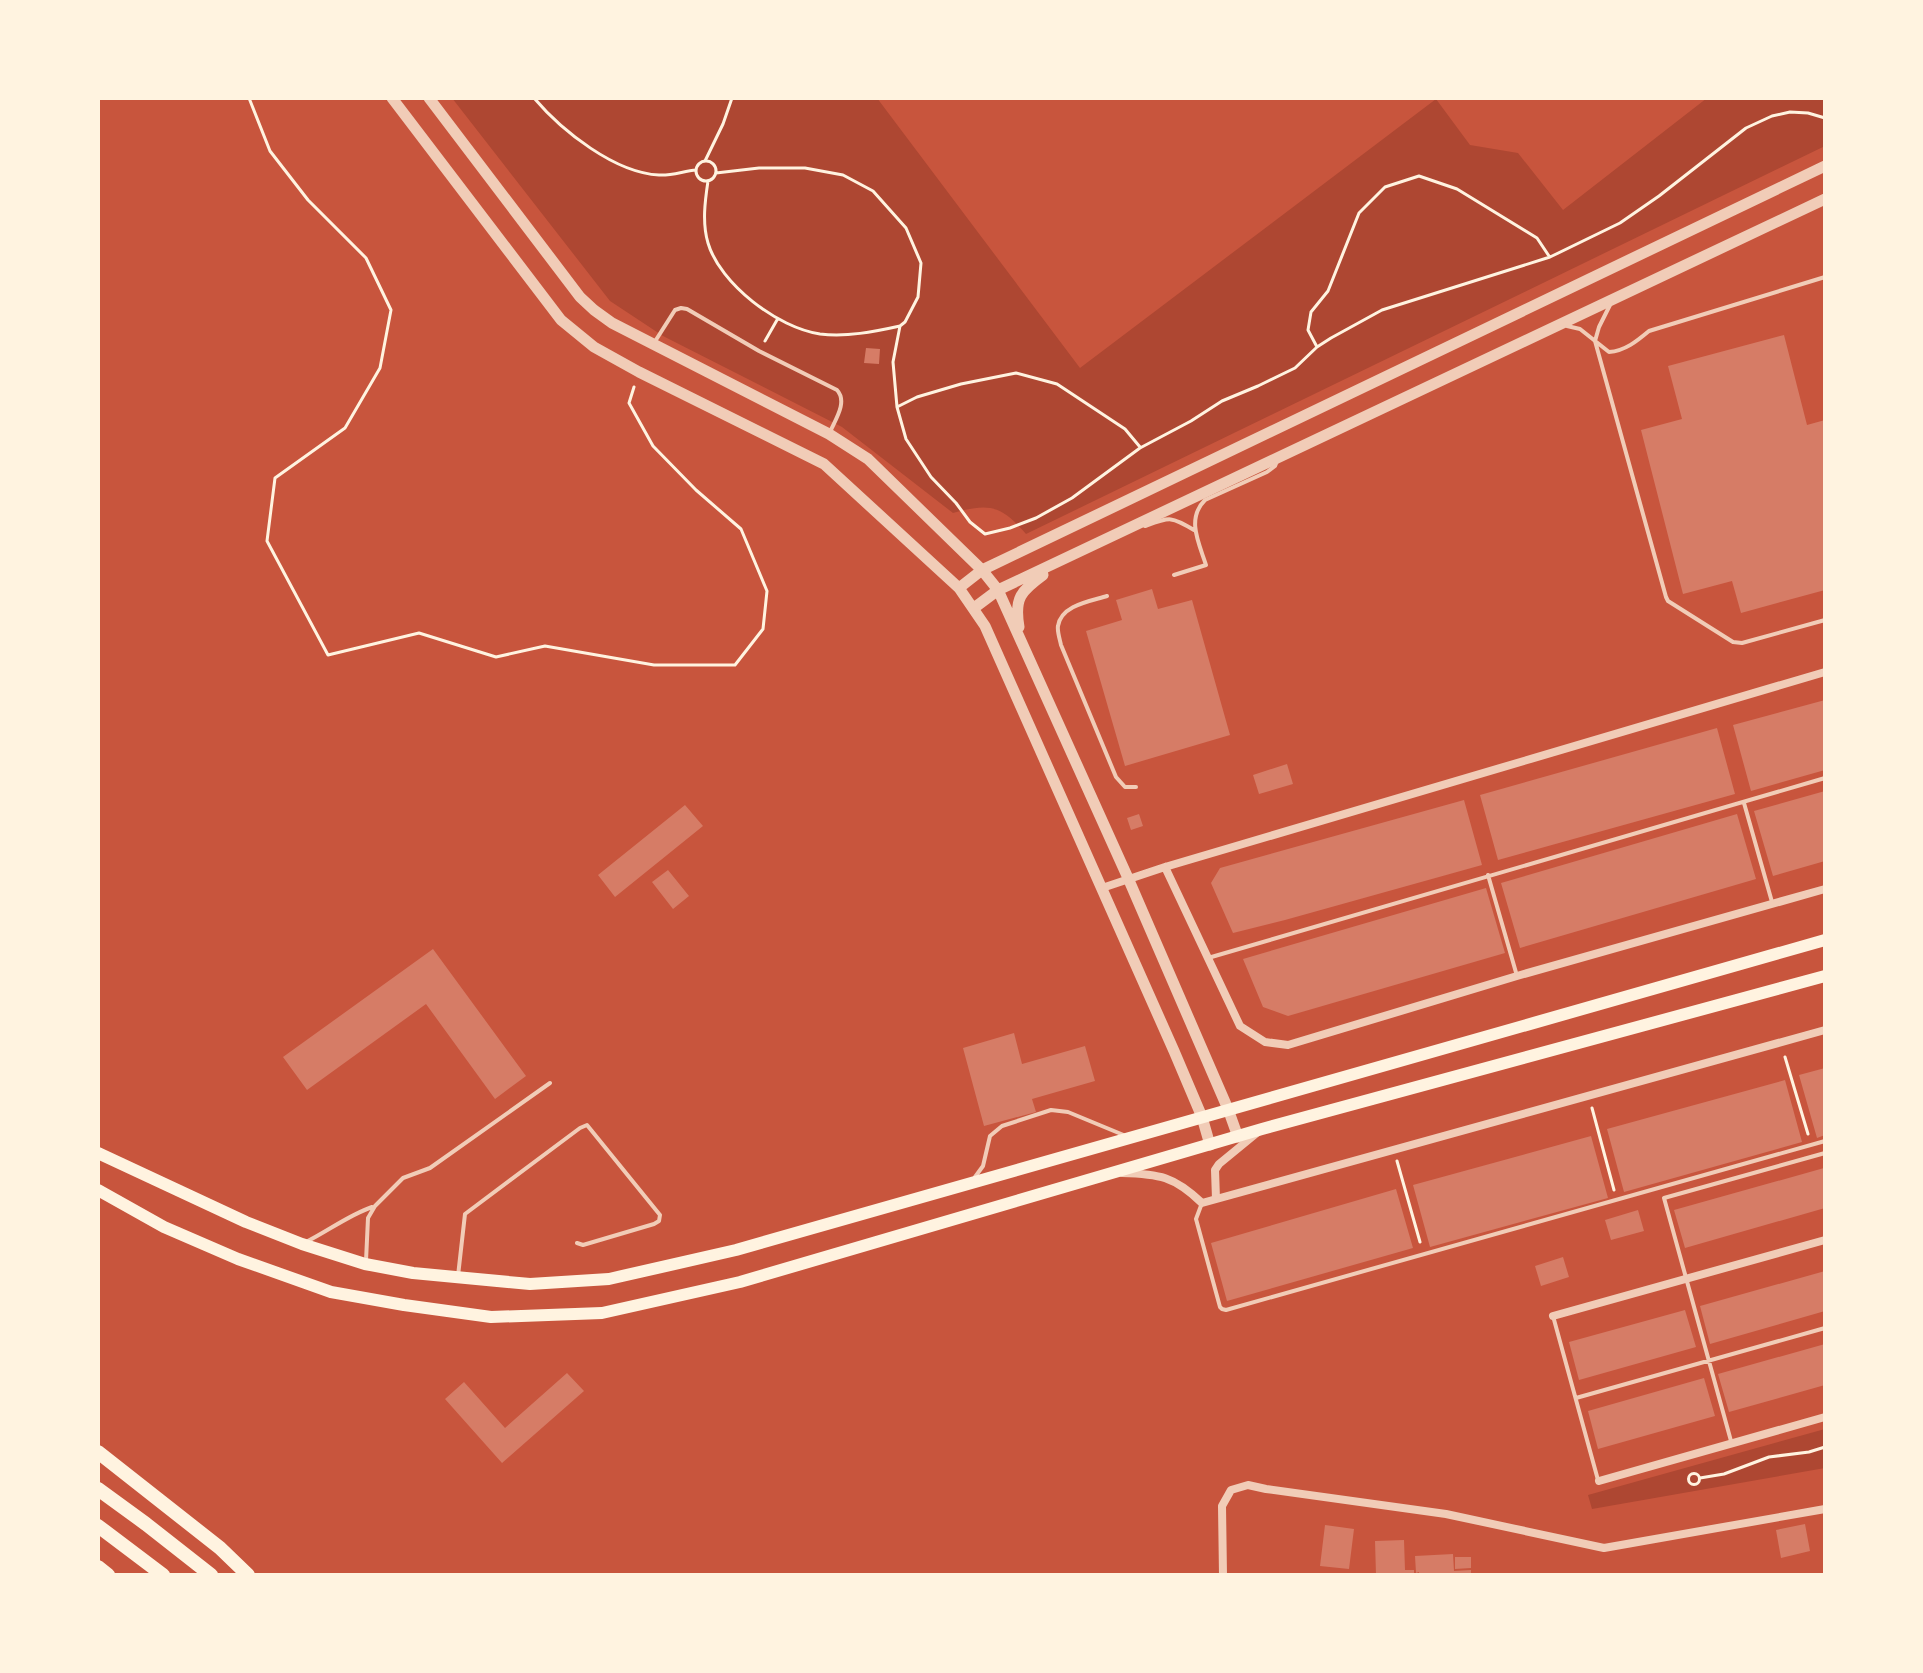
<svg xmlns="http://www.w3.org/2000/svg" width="1923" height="1673" font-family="Figtree,sans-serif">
<rect width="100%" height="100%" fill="#c8553d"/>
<path fill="#ae4732" d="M452,98h425l203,270 356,-269 34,46 48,8 45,57 144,-112h118v48l-799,388c-25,-29 -37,-31 -73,-21l-111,-86 -179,-91 -53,-35z
M1825,1429v39l-233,41 -4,-14z"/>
<path fill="#d67c66" d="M1784,335l23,90 18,-5v170l-84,23 -9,-32 -49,13 -42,-164 41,-11 -14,-53z
M866,348l14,1 -1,15 -15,-1z
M1152,589l6,20 34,-9 38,135 -105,31 -39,-135 36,-11 -6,-20z
M1825,700v70l-74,21 -18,-66z
M1717,728l18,66 -237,66 -18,-65z
M1287,764l6,20 -34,10 -6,-19z
M1825,791v70l-52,15 -19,-65z
M1464,800l18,65 -197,55 -52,13 -22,-50 9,-15z
M685,805l18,21 -88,71 -17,-22z
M1139,814l4,12 -12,4 -4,-12z
M1737,814l19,65 -236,69 -19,-65z
M668,870l21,26 -16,13 -21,-27z
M1486,888l19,65 -217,63 -25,-9 -20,-48z
M433,949l93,127 -31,23 -69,-95 -119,86 -24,-33z
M1014,1033l8,31 63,-18 10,35 -63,18 4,13 -52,14 -21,-78z
M1825,1068v67l-8,3 -18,-63z
M1785,1080l17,62 -178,50 -17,-63z
M1591,1136l17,62 -178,49 -17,-62z
M1824,1168l1,40 -140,40 -11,-38z
M1396,1189l17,59 -186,53 -16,-58z
M1638,1210l6,21 -33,9 -6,-20z
M1563,1257l6,20 -28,9 -6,-20z
M1825,1271v40l-115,33 -10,-38z
M1685,1310l11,37 -117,33 -10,-38z
M1825,1344v41l-96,27 -11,-38z
M567,1373l17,18 -82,72 -57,-64 19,-17 41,46z
M1704,1378l11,38 -117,33 -10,-38z
M1805,1524l5,27 -29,7 -5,-28z
M1325,1525l29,4 -5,40 -29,-3z
M1404,1540l1,30h9v5h-38l-1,-34z
M1453,1554l1,17 17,-1v5h-52v-3l-3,1 -1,-17z
M1455,1557h16v11l-16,1z"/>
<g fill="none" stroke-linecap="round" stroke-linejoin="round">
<path stroke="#fff3e0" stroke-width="3" d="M249,98l21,53 38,49 58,58 25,52 -11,58 -35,60 -70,50 -8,63 61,114 91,-22 77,24 49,-11 109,19h81l28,-36 4,-38 -26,-62 -45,-39 -43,-44 -24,-43 5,-16
M534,98c28,33 81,75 125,77 12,1 25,-4 37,-5
M705,161l18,-37 9,-26
M696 171a10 10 0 1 1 20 0a10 10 0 1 1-20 0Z
M716,173l43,-5h46l38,7 30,16 33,37 15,35 -3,34 -13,25 -5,4
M708,181c-3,20 -6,42 0,62 12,41 70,85 112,91 27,3 53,-2 80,-8l-7,36 4,45 9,32 25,38 25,26 14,19 15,12 25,-6 26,-10 36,-20 68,-50 51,-27 31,-20 36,-15 37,-18 22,-21 14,-9 51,-28 168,-53 70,-34 39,-27 87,-68 26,-12 18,-4 18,1 17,5
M765,341l12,-21
M1317,347l-9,-17 3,-18 17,-21 31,-78 26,-26 34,-11 38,13 80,49 12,18
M897,407l20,-10 44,-13 55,-11 41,11 68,45 15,18
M1785,1057l23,77
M1592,1108l22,82
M1397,1161l23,81
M1688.5 1479a5.5 5.5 0 1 1 11 0a5.5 5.5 0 1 1-11 0Z
M1700,1478l24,-4 45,-17 40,-5 16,-5"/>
<path stroke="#f1ccb7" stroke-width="4" d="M1611,303l-12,24 -4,14 71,256 2,4 65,41 9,1 83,-23
M1567,326l13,3 29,23c16,-1 28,-11 40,-21l176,-54
M654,343l21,-33 6,-2 6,1 72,42 78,39c11,12 -2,30 -8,44
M1145,526c25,-9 26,-10 49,4
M1174,575l32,-10c-7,-22 -20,-46 -1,-65l62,-28 8,-6 2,-5
M1107,596c-16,5 -46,9 -49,30 -1,5 2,14 3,19l55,132 9,10h11
M1744,803l28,99
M1488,875l29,101
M1208,958l617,-180
M975,1177l8,-11 7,-30 12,-10 49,-16 17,2 58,24
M1202,1203l-6,16 24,88 2,2 4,1 599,-169
M306,1242c22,-11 43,-27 66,-35
M366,1261l2,-43 7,-12 28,-28 27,-10 120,-85
M458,1276l7,-62 115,-86 7,-3 73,90 -1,6 -5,3 -71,21 -6,-2
M1553,1316l45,164
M1576,1398l249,-70
M1731,1441l-67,-243 161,-45"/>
<path stroke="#f1ccb7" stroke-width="8" d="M1165,867l75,159 25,16 23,3 229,-69 308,-87
M1102,888l63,-21 660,-195
M1122,1173c37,1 52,3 80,30l623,-173
M1216,1199l-1,-29 4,-6 39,-32
M1553,1316l272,-76
M1599,1481l226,-64
M1223,1575l-1,-69 9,-16 17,-5 18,4 180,25 158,34 221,-39"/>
<path stroke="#f1ccb7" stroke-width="11" d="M392,98l169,222 33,27 45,25 185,92 135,124 26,38 189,425 28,66 8,28
M429,98l151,199 14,13 18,13 217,111 39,25 114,111 16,20 130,288 100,231 10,28
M959,588l23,-18 843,-404
M974,608l24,-18 827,-391
M1019,627c-5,-29 2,-36 24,-52"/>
<path stroke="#fff3e0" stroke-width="12" d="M98,1153l148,69 56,22 63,20 48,9 117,11 79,-5 127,-29 1089,-310
M98,1190l66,37 74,32 93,33 73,13 87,12 111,-4 138,-31 522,-153 563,-153"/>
<path stroke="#fff3e0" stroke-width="14" d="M98,1452l122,96 28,27
M98,1489l48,35 65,51
M98,1526l65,49
M98,1567l10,8"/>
</g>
<rect width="1923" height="1673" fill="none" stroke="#fff3e0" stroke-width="200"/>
</svg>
